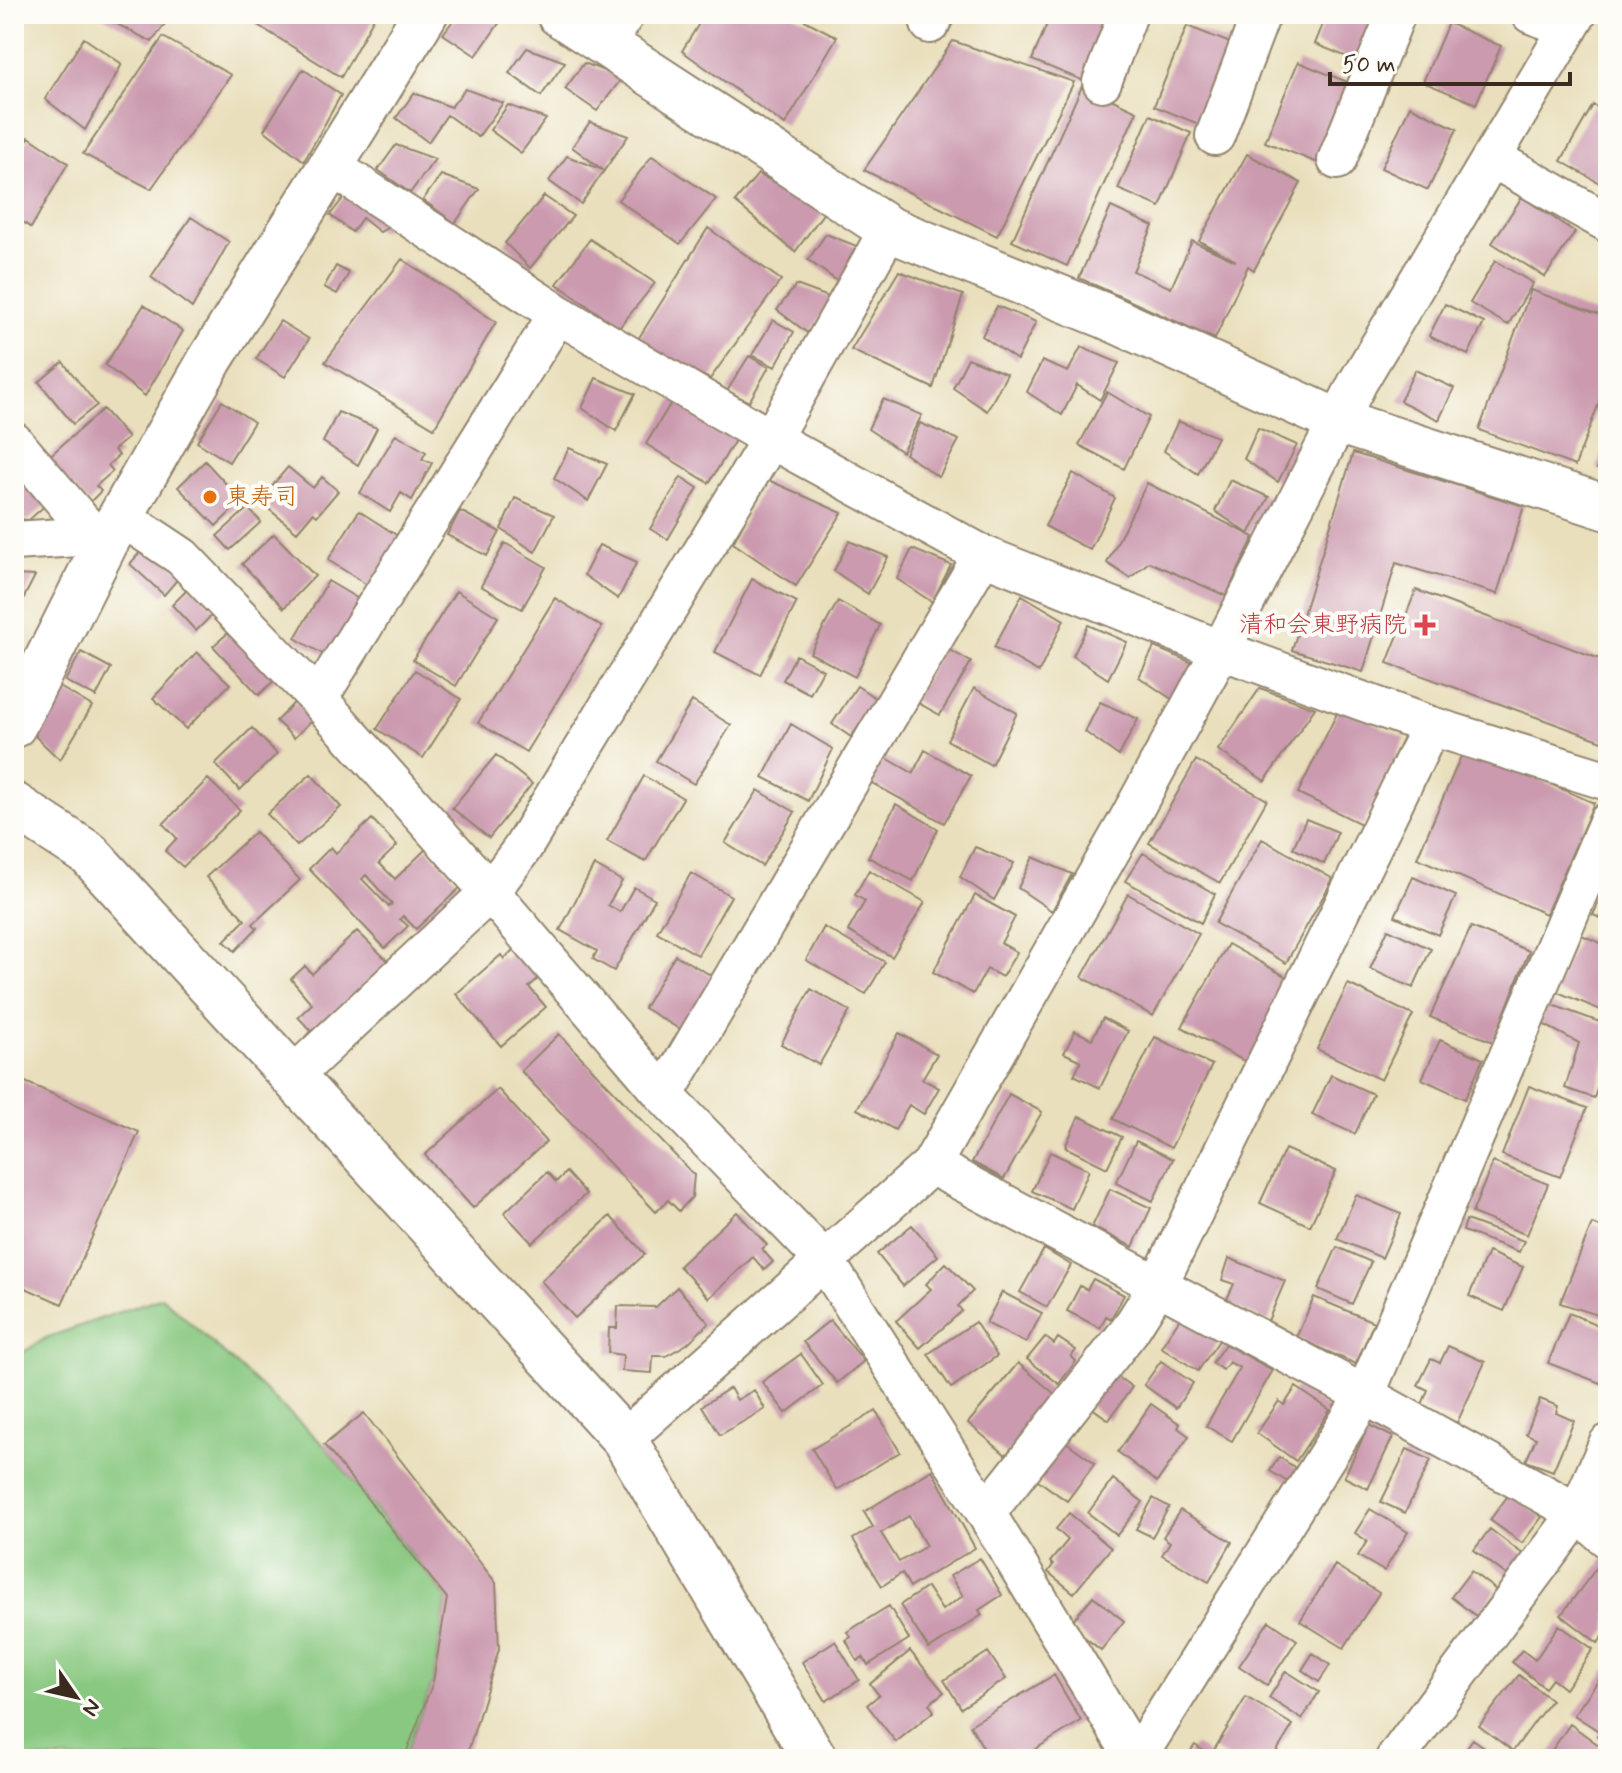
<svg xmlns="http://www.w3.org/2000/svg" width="1622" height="1773" font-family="Mynerve,'Klee One',sans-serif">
<rect width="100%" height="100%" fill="#fdfcf7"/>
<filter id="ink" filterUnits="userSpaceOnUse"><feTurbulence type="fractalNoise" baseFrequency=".0125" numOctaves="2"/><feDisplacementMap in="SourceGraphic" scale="16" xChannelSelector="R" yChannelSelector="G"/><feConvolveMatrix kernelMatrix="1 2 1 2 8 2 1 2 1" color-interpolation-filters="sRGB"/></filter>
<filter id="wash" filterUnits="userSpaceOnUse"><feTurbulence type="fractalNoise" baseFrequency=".006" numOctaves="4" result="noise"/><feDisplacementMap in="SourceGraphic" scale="32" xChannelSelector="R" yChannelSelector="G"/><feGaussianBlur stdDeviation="1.8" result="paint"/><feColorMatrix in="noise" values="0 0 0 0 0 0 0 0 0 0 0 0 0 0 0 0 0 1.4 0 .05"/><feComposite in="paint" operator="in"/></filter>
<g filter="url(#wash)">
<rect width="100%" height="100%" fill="#e9dfbc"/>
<path fill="#88c880" stroke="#62794f" stroke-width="2" d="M162,1297l162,148 123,153 -14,84 -29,77h-390v-401l32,-20z"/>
<g id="blocks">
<path fill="#cb9aaf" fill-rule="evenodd" d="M97,14h75l-20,28z
M240,14h136l-35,63z
M458,14h20l22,8 -24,34 -33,-22z
M705,14h88l44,23 -52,88 -103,-74z
M1051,14h61l-28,67 -52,-21z
M1221,14h31l-5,11z
M1327,14h61l-21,51 -52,-21z
M1448,23l53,23 -25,58 -53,-22z
M1187,26l51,20 -32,81 -52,-21z
M163,37l68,38 -80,114 -68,-35z
M84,38l38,26 -37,66 -40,-31z
M953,41l121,41 -77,154 -133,-66z
M527,48l38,14 -24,34 -32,-23z
M1298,62l52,21 -32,80 -53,-21z
M584,63l38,15 -25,33 -32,-22z
M303,69l38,26 -37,66 -40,-31z
M1082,86l55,25 -70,155 -55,-25z
M465,89l38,14 -25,34 -31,-22 -19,27 -32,-24 18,-25 37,14z
M508,105l38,14 -25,34 -31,-23z
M1593,105l15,9v74l-47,-27z
M1410,106l47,23 -29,61 -47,-22z
M1150,115l41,18 -31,74 -42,-18z
M590,122l38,14 -47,68 -32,-23 18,-25 36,14 -31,-23z
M29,137l39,26 -37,65 -17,-13v-54z
M396,145l39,14 -25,34 -32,-23z
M1247,154l54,29 -47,87 -6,-4 -33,73 -136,-61 32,-71 42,19 -20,45 38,17 21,-47 44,20 -37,-20z
M652,156l64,43 -36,45 -62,-44z
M758,174l69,34 -32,44 -60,-50z
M441,175l38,14 -24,34 -32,-23z
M352,187l47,34 -19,11 -18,-14 -10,14 -22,-17z
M544,196l29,20 -43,52 -25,-25z
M1522,197l53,35 -30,45 -53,-34z
M191,217l38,25 -37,66 -41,-31z
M708,228l73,52 -71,99 -75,-35z
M14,230l9,7 -9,11z
M826,234l38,15 -24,34 -32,-23z
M590,239l65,44 -36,45 -62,-44z
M402,259l94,63 -62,106 -109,-66z
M1495,261l38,22 -25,42 -38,-22z
M336,266l13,7 -12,21 -13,-7z
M899,271l64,24 -30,93 -82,-38z
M796,285l38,14 -25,35 -32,-24z
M1531,290l77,28v61l-33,87 -96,-36z
M1445,304l39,19 -16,32 -39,-19z
M144,305l39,26 -38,65 -40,-31z
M997,306l39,16 -19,38 -35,-24z
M773,320l21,12 -19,35 -23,-12z
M280,321l29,18 -24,38 -29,-18z
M1081,347l38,16 -19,37 -23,-15 -15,30 -35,-23 15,-31 26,11z
M749,356l20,11 -20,35 -22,-11z
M968,358l39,16 -20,37 -34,-23z
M63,362l34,43 -24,19 -34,-42z
M1415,370l39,18 -15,32 -39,-19z
M596,378l39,16 -19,37 -34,-23z
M1107,392l42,25 -25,52 -45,-24z
M677,393l63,39 -31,51 -63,-39z
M883,399l39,16 -20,37 -34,-23z
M222,401l32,21 -25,40 -32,-20z
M103,409l25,29 -14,12 5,5 -11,10 5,6 -17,15 5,5 -12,12 -44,-43z
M338,412l39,16 -19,37 -35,-23z
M1178,421l39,16 -19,37 -34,-23z
M920,423l39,17 -20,37 -34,-23z
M1258,428l39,17 -19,37 -34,-23z
M396,434l30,18 -4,7 10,4 -20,37 -11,-7 -11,19 -30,-19z
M1607,435h1v37l-11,-3z
M569,448l38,16 -19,37 -34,-23z
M1353,453l171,53 -27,88 -101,-31 -33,109 -71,-22z
M14,461l36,40 -21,19 -15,-1z
M205,461l37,40 -26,25 -38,-39z
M288,467l25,21 9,-11 16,14 -21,25 -4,-3 -16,19 -38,-31z
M1073,473l42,25 -25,52 -45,-24z
M681,477l17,11 -30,51 -18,-10z
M766,479l76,34 -46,73 -63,-43z
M1230,480l39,17 -20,37 -34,-23z
M1147,483l107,54 -28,59 -77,-34 -19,16 -23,-15z
M515,498l39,17 -19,37 -34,-23z
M248,508l13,14 -31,28 -13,-14z
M359,511l45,29 -32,48 -44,-28z
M460,511l40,21 -13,24 -40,-21z
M274,534l41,42 -31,32 -42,-44z
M849,541l39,16 -20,37 -34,-23z
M148,543l35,30 -19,22 -34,-31z
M505,543l41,24 -24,42 -41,-23z
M599,545l38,17 -19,37 -34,-24z
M912,549l39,16 -19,37 -35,-23z
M14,575l21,1 -21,41z
M752,579l45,23 -37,73 -45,-23z
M328,581l39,23 -34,56 -38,-22z
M192,585l24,26 -20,20 -24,-26z
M1416,590l192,72v81l-221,-80z
M456,591l42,26 -42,69 -43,-26z
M1022,595l42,25 -25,52 -45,-25z
M555,598l47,29 -76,125 -48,-29z
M838,601l42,24 -25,52 -45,-24z
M1088,625l39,17 -19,37 -35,-23z
M234,628l45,48 -20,19 -46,-49z
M943,646l28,16 -31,53 -27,-15z
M1154,647l39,16 -20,37 -34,-23z
M81,652l30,16 -15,29 -31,-16z
M197,652l33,32 -44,45 -33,-31z
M796,655l27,15 -13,24 -27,-14z
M415,670l46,29 -38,59 -46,-29z
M58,686l34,20 -32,54 -24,-23 -1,-12z
M857,686l20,13 -26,38 -19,-13z
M974,688l43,25 -26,52 -44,-25z
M1260,688l55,20 -50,73 -47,-31z
M296,701l18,17 -20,20 -18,-17z
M692,701l39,24 -37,59 -38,-23z
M1100,702l38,17 -19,37 -34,-24z
M1340,707l65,31 -42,87 -65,-32z
M791,724l42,25 -25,52 -45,-24z
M252,728l25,26 -37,36 -25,-26z
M1465,747l129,56 -48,111 -129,-56z
M925,750l46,26 -27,47 -76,-42 15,-25 30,17z
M496,755l36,29 -43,54 -37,-30z
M1196,760l71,40 -47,83 -71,-40z
M311,774l30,33 -44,39 -30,-32z
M644,776l39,22 -38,64 -38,-21z
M208,779l32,31 -57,57 -18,-16 12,-13 -14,-14z
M758,790l37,22 -33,54 -37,-23z
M896,804l42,25 -25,52 -45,-24z
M372,819l25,27 -18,17 16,16 32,-31 35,38 -46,43 -13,-13 -3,3 8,7 -23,22 -76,-79 22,-22 5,6zM366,875l26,29 -3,3 -27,-28z
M1306,819l32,13 -14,32 -31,-16z
M255,832l45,48 -47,44 4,4 -22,23 -11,-10 21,-21 -39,-43z
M1262,839l71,40 -47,84 -71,-40z
M975,847l39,16 -20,37 -34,-23z
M1143,853l72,41 -14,29 -76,-42z
M1033,857l39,17 -20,37 -34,-23z
M594,865l28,16 -14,24 12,7 14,-25 21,12 -41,72 -21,-12 4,-8 -37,-21z
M869,870l56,32 -33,55 -44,-26 17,-30 -10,-6z
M691,873l40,23 -33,59 -41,-23z
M1413,877l43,19 -18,39 -43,-19z
M1608,880v41l-15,-6z
M1128,894l71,40 -46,82 -71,-39z
M975,895l40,22 -14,26 16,9 -15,25 -15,-8 -14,25 -40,-22z
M824,927l61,35 -19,32 -60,-34z
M1471,927l58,24 -36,91 -63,-25z
M1388,929l43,20 -18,39 -43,-19z
M357,931l32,31 -77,70 -14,-15 14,-13 -21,-25 14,-13 7,8z
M1579,934l29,12v67l-53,-22z
M1228,944l71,40 -46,82 -71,-39z
M518,945l27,27 -16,15 17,20 -45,39 -45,-52 45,-39 3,4z
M675,955l39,22 -31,54 -39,-23z
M1348,984l65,31 -32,65 -64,-31z
M811,989l39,22 -31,54 -38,-21z
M1547,1003l61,22v30l-14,43 -29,-10 14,-45 -40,-21z
M1103,1018l25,13 -28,57 -26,-13 7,-14 -17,-8 11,-22 17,8z
M899,1033l38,21 -15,25 17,9 -15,26 -15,-9 -14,25 -38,-21z
M559,1034l135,141 -2,22 -13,14 -11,-11 -12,12 -135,-141z
M1155,1037l57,28 -41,83 -58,-29z
M1440,1040l43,19 -18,40 -43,-20z
M1331,1075l42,19 -18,40 -43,-19z
M14,1077l125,55 -77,172 -48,-21z
M1529,1086l58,22 -27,69 -58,-22z
M498,1089l48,53 -73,66 -48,-53z
M1009,1094l33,18 -38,67 -32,-17z
M1079,1116l43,21 -15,31 -42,-21z
M1136,1141l37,18 -20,42 -37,-18z
M1285,1149l51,22 -26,55 -50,-23z
M1050,1152l39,18 -17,39 -40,-18z
M1493,1162l55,22 -21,51 -55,-22z
M547,1172l9,10 10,-10 20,22 -54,49 -28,-30z
M1110,1189l41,19 -18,39 -41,-20z
M1356,1195l45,19 -19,44 -45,-19z
M1608,1203v20l-7,-3z
M737,1212l30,33 -5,4 11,13 -9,8 -11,-13 -44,41 -30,-32z
M610,1216l35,38 -70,64 -34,-37z
M1466,1220l58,21 -5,11 -56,-21z
M1592,1224l16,6 -1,88 -47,-15z
M912,1225l26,31 -35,30 -26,-32z
M1337,1247l34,15 -19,42 -34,-15z
M1044,1249l27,16 -24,42 -27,-15z
M1488,1252l35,15 -19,44 -35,-15z
M1229,1258l56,23 -17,40 -43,-18 9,-19 -12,-4z
M946,1263l27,28 -15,15 4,5 -42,37 -24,-27 35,-32 -5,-5z
M1093,1279l31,16 -13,24 -5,-3 -6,12 -33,-17 13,-25 7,4z
M677,1287l32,36 -22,21 -21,12h-13l-1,17 -30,-2 1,-16 -15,-2 1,-25h8l1,-22 38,1z
M1002,1292l40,21 -16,30 -40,-20z
M1314,1297l60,25 -18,42 -60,-26z
M1569,1313l39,16 -7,23 7,3v31l-60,-23z
M1183,1314l37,25 -22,32 -37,-24z
M830,1320l34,41 -27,22 -34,-41z
M975,1322l22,34 -46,32 -23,-34z
M1045,1337l9,7 4,-6 18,12 -5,7 5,4 -17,23 -32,-25z
M1225,1344l48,26 -41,71 -26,-15 34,-58 -11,-6 -6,8 -11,-7z
M1448,1346l37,16 -28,61 -36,-16 7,-17 -10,-5 13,-26 9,4z
M801,1354l22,31 -37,28 -24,-31z
M1161,1361l32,22 -17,25 -32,-23z
M1018,1363l38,32 -50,60 -38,-32z
M1111,1372l21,15 -23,33 -21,-15z
M1296,1387l34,23 -34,51 -39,-28 22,-32 5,4z
M730,1388l7,12 17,-10 11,19 -45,26 -18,-29z
M1540,1399l18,7 -2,7 18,8 -21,50 -27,-10 10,-23 -10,-4z
M1151,1404l29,20 -2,4 11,8 -32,46 -39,-30z
M876,1411l24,41 -63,38 -25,-41z
M364,1413l132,170 3,66 -30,99 -7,11h-58l29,-77 14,-84 -123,-153z
M1369,1425l24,12 -25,52 -24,-12z
M1062,1439l33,24 -28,38 -32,-23z
M1407,1449l24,11 -26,53 -24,-11z
M1279,1457l21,14 -9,13 -21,-13z
M932,1470l43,78 -65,39 -8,-14 -20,13 -29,-47 20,-12 -9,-15zM909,1516l17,30 -27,16 -18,-29z
M1113,1479l30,23 -26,33 -29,-22z
M1510,1493l32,24 -20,26 -32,-23z
M1153,1498l16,9 -17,30 -16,-8z
M1370,1509l38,23 -24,39 -26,-15 9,-15 -12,-8z
M1180,1510l52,32 -23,40 -47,-27 8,-13 -7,-5z
M1069,1513l42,35 -37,45 -26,-21 5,-7 -3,-3 18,-22 -12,-11z
M1490,1529l34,26 -16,21 -34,-26z
M980,1558l22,37 -23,15 3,5 -53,34 -29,-44 27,-18 15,23 21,-14 -13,-20z
M1604,1558l4,3v69l-10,13 -37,-28z
M1335,1565l44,28 -35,55 -44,-27z
M1471,1571l25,19 -20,26 -25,-19z
M1093,1596l31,25 -23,29 -32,-25z
M889,1606l20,33 -41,26 -5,-8 -6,4 -11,-21 5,-3 -4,-5z
M1269,1621l28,19 -30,45 -28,-19z
M1559,1625l34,24 -28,40 -13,-10 -7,9 -33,-26 10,-12 13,10z
M835,1641l24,39 -33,21 -24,-39z
M910,1651l34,41 -15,12 5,7 -38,31 -29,-37 12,-10 -9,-11z
M988,1652l18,27 -45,29 -17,-28z
M1313,1653l17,12 -11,17 -17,-12z
M1608,1667v77l-11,-8 3,-4 -26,-17z
M1286,1671l33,21 -17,27 -33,-21z
M1054,1675l27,46 -62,38h-29l-20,-34z
M1519,1675l32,25 -38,51 -34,-25z
M1246,1697l47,28 -21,34h-42l-16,-9z
M1570,1724l34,25 -7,10h-51z
M1473,1739l28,20h-43z
M1195,1745l20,14h-30z"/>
</g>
</g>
<g filter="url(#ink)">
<use href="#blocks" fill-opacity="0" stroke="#92846d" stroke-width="2"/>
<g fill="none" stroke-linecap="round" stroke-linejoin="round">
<defs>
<path id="street" d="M1531,14l38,14
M930,24l5,-10
M605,44l20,-30
M1102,82l26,-68
M1215,136l46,-122
M1492,158l116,65
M1337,160l59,-146
M332,167l226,147 213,125 212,116 238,95 210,76 177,55
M14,442l80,94 12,6
M122,517l60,40 136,142 172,193 174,203 161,166 161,252 149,246
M14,541l80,-5
M318,699l240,-385
M294,1075l196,-183 32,-43 249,-410 118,-210
M664,1095l319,-540
M931,1165l434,230 213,118 30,26
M624,1439l307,-274 195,-341 95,-174 137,-268 219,-368
M986,1513l144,-183 27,-43 274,-561
M1136,1759l229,-364 243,-573
M1395,1759l183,-246 30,-69"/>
<path id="secondary" d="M559,14l330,215 214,86 234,106 271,87
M14,725l92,-183 104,-182 215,-346
M14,805l75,49 535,585 191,320"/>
</defs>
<use href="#street" stroke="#92846d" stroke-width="42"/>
<use href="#secondary" stroke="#92846d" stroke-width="48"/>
<use href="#street" stroke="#fff" stroke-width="38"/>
<use href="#secondary" stroke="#fff" stroke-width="44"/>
</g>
</g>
<circle fill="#e8710a" stroke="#fdfcf7" stroke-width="3" cx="210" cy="497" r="8"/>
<path fill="#e0444e" stroke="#fdfcf7" stroke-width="3" d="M1421 613h8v8h8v8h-8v8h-8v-8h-8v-8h8z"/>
<g text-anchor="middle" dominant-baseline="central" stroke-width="8" stroke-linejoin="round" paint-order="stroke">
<g font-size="24" fill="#c56008" stroke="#fdfcf7" text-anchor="start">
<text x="226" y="497">東寿司</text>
</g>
<g font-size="24" fill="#be3a42" stroke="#fdfcf7" text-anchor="end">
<text x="1407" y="625">清和会東野病院</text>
</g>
</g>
<rect width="1622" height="1773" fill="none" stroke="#fdfcf7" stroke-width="48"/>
<g transform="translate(76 1697) rotate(124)" stroke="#fdfcf7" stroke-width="6" paint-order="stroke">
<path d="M0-6L14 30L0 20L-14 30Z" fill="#3b2a1e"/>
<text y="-12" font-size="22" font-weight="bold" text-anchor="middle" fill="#3b2a1e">N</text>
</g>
<path d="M1330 72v12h240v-12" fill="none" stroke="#3b2a1e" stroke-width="4"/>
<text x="1342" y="72" font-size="24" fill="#3b2a1e" stroke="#fdfcf7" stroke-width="6" paint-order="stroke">50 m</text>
</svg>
